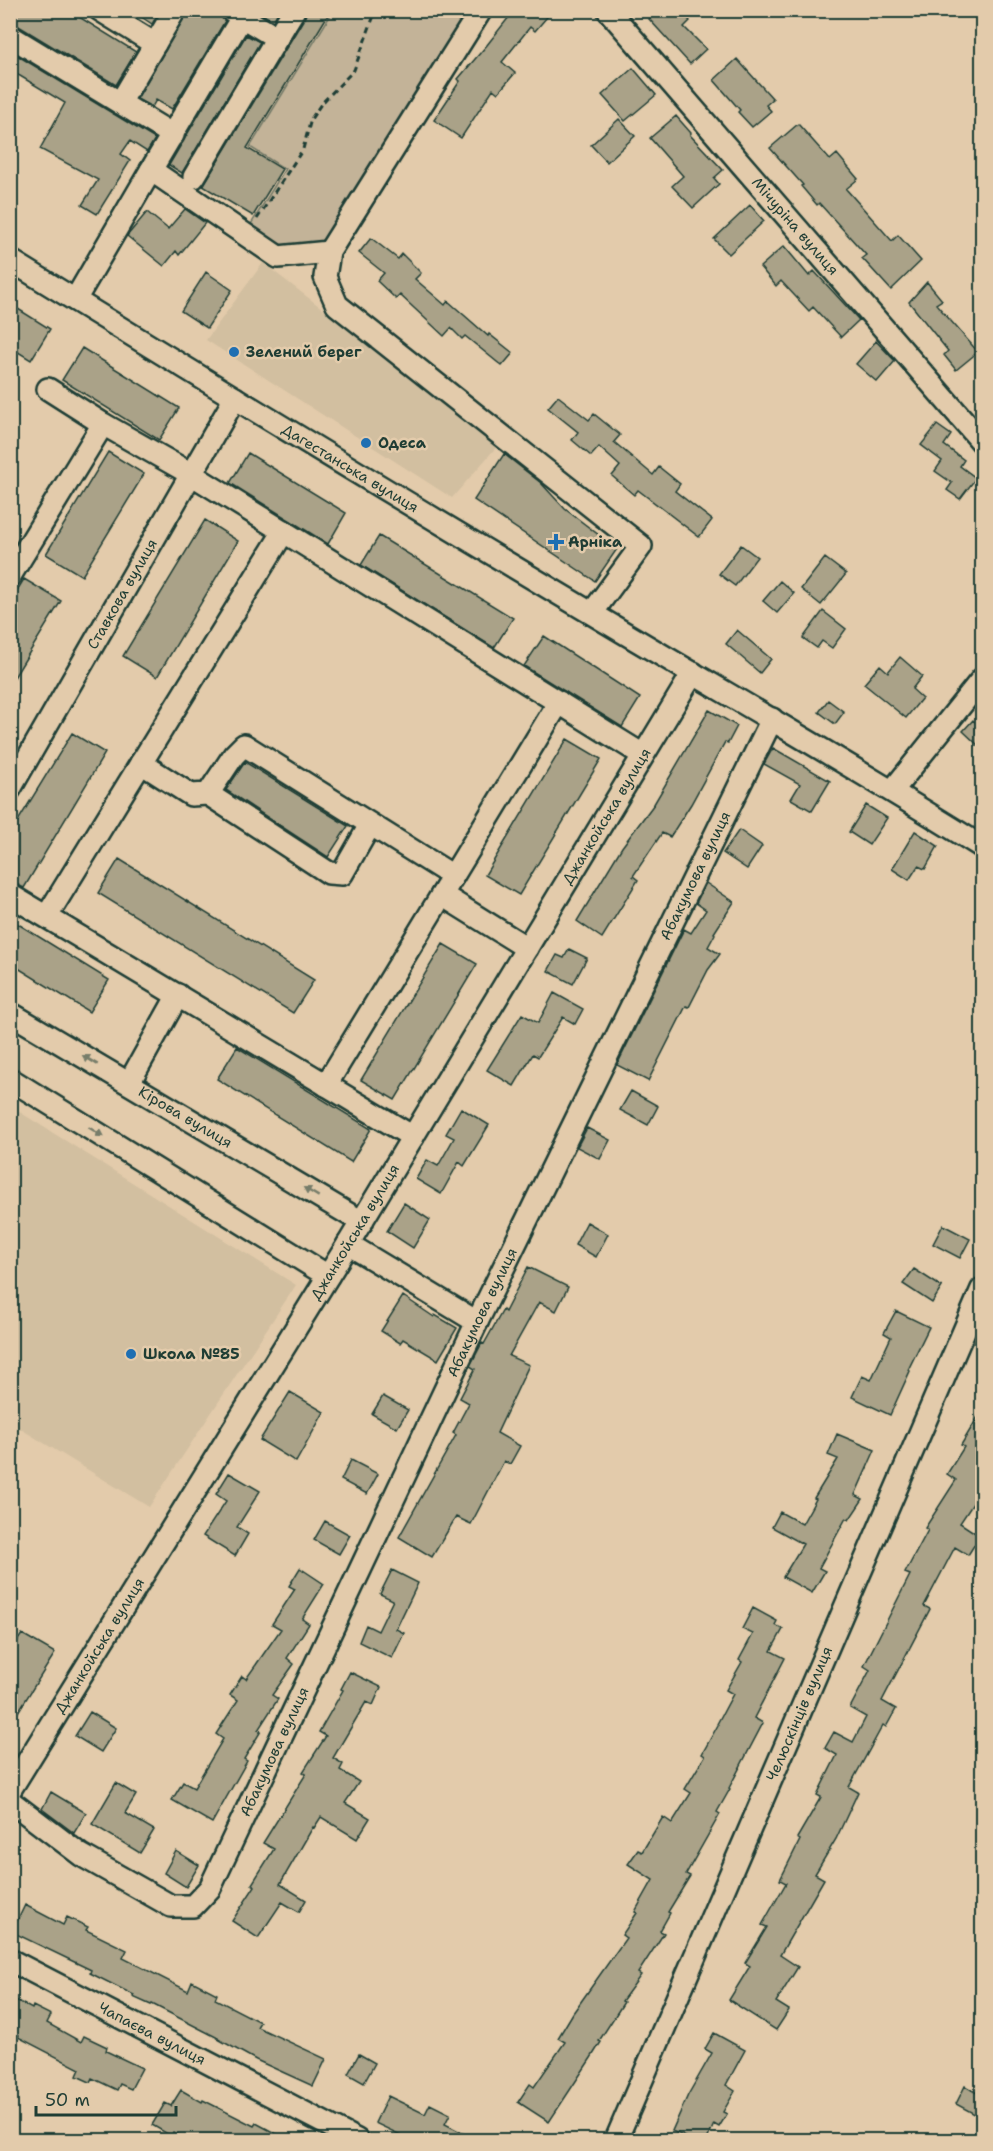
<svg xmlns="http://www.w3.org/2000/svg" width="993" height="2151" font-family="'Shantell Sans',sans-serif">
<rect width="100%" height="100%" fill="#e3cbab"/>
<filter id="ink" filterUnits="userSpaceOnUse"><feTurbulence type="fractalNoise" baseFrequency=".0167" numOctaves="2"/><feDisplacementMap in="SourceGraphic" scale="12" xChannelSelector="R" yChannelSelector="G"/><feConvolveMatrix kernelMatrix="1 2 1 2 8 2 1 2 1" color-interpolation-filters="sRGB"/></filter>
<g filter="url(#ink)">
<path fill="#d2bfa0" d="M263,263l236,181 -47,54 -246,-158z
M10,1106l286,179 -147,222 -138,-84z"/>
<path fill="#c3b398" stroke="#717866" stroke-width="1.5" d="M333,11h138l-145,232 -46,7 -32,-21 37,-60 -35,-22z"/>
<path fill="#aaa288" stroke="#1f3d34" stroke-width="1.5" d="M10,10h58l68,42 -20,33 -99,-60 -7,-2z
M131,10h29l-8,14z
M188,10h30l2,6 5,5 -53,88 -16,-9 -4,7 -15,-8z
M256,10h23l-6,11z
M307,10h24l-84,138 35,21 -29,47 -50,-30 102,-169z
M512,10h41l-18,21 -5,-4 -28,35 13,11 -17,20 -5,-4 -32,49 -27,-18 26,-39 -2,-2 29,-34 26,-33z
M658,10h23l9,11 -6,6 22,22 -16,15 -41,-45z
M246,35l14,7 -78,131 -13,-8z
M10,51l145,88 -8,13 -17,-11 -9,13 9,7 -33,53 -15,-9 16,-25 -58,-31 25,-46 -55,-33z
M737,59l36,40 -7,6 5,6 -19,16 -14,-15 2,-2 -26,-30z
M633,68l23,27 -31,26 -23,-26z
M676,116l15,17 -1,2 33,35 -9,8 5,6 -26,24 -21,-22 11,-10 -33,-38z
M619,119l16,17 -28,26 -16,-17z
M798,124l32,36 7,-6 21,25 -12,10 46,52 6,-6 23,26 -30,29 -29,-32 4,-3 -47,-52 -2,2 -16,-19 2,-1 -33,-37z
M750,205l14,16 -35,33 -15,-15z
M185,209l20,14 -26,32 -3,-4 -12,15 -37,-30 20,-24 21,17z
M371,238l27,21 4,-5 19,19 -6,6 30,26 3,-4 40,35 1,-2 24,19 -11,13 -37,-30 -3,3 -11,-11 -7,8 -44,-41 -4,4 -19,-18 7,-8 -25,-20z
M784,246l25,30 5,-5 45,49 -18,17 -28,-30 -4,4 -28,-30 -5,5 -16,-19z
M206,272l26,18 -25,38 -26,-17z
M927,282l15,18 -6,4 42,48 -22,18 -12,-15 4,-4 -39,-49z
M10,304l40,25 -19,31 -21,-13z
M876,341l19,20 -18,21 -21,-18z
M82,348l97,60 -20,32 -97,-60z
M558,396l31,24 5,-6 26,21 -6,7 39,33 6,-8 21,17 -5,7 37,29 -13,17 -61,-47 -4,5 -22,-19 8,-10 -21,-19 -8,9 -19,-16 6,-8 -30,-24z
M937,425l14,10 -7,10 20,15 -4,6 16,12 -16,21 -13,-9 5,-7 -17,-12 7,-10 -21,-16z
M108,452l36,22 -62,102 -36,-22z
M248,453l98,60 -18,31 -98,-61z
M504,454l37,29 24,26 52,40 -22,32 -121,-81z
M205,520l33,21 -81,136 -34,-21z
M379,536l134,82 -19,30 -133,-83z
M741,545l16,12 -22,29 -16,-12z
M825,558l21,16 -25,31 -20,-16z
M24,579l37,22 -51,83v-82z
M780,581l14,12 -17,20 -14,-12z
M823,611l23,18 -14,19 -10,-7 -5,7 -14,-10z
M737,630l34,29 -11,14 -34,-29z
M544,636l96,62 -18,29 -98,-61z
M900,657l22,19 -10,13 10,9 -16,20 -42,-34 16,-19 8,7z
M828,700l16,12 -9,12 -16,-12z
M709,710l28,16 -9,17 -3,-1 -34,62 -21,33 -8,-4 -29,43 5,4 -36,58 -25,-17 45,-74 32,-43z
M973,720l9,8v21l-19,-18z
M72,733l33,20 -81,135 -14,-7v-47z
M567,739l34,20 -82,136 -34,-20z
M773,748l57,33 -18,30 -21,-12 9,-15 -36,-20z
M245,762l103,64 -20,31 -102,-67z
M866,805l21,13 -18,27 -20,-13z
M739,830l23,16 -15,23 -24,-16z
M915,831l23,15 -13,23 -7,-3 -9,14 -17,-11z
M119,859l195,121 -21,33 -195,-120z
M706,883l28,19 -20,31 1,1 -7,13 12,7 -12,16 -19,37 -3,-1 -38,75 -31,-16 67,-136 7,4 15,-23 -10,-7z
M10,919l99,61 -20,32 -79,-49z
M443,944l34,20 -82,136 -34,-20z
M569,949l18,9 -14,26 -25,-13 9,-16 7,3z
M554,993l29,16 -8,15 -12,-7 -25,40 -5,-3 -19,32 -27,-16 35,-56 16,9z
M237,1047l134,82 -20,33 -134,-83z
M631,1091l27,15 -10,19 -28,-15z
M461,1108l28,17 -25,41 -5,-4 -18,32 -25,-15 11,-19 11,6 16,-28 -8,-4z
M587,1128l23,12 -10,19 -23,-12z
M404,1203l26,17 -17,28 -26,-17z
M587,1222l21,12 -12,23 -21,-12z
M943,1225l27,14 -10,19 -27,-14z
M528,1267l40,20 -12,24 -17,-9 -30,54 20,9 -32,68 23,13 -10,18 -6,-3 -33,63 -15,-7 -24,40 -33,-20 57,-102 -3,-2 16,-30 -9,-5 15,-29 -5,-3 12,-23 2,1 19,-34 2,2z
M914,1269l28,18 -10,16 -29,-19z
M403,1296l31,21 1,-2 22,13 -19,32 -35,-21 -3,4 -19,-12z
M896,1311l33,16 -21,43 2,1 -20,44 -38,-18 10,-21 9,4 20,-43 -7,-4z
M290,1392l34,20 -28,50 -36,-22z
M383,1396l25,14 -11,18 -25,-14z
M982,1410v80l-22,33 20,13 -12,19 -13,-8 -31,59 6,3 -48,92 14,8 -10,18 -3,-2 -34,62 9,5 -22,47 -21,35 9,5 -44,76 18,12 -22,35 13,8 -13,20 -47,-30 21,-34 -5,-3 22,-36 -5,-2 24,-42 -6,-3 20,-40 -3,-2 24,-41 -4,-2 20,-40 -12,-7 9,-16 19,10 13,-25 -16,-9 20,-38 -6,-4 46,-91 -5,-2 23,-43 -3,-2 31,-48 -9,-6 17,-27 -3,-2z
M837,1434l38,16 -20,45 8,4 -14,21 -3,-2 -27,50 6,3 -13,22 -29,-16 20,-33 -31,-17 8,-15 22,12 14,-25 -2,-1 24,-39 -10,-4z
M351,1460l27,14 -11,20 -26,-14z
M229,1473l31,18 -23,36 11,7 -13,22 -32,-20 23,-35 -10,-7z
M325,1521l25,14 -11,19 -25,-14z
M300,1568l24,16 -22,35 7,5 -22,34 7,6 -22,31 6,4 -20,31 3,1 -17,28 3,2 -35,62 -40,-23 11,-18 11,6 29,-49 -7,-5 22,-34 -8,-5 12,-19 4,3 35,-50 -9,-5 23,-35 -6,-3z
M392,1570l26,13 -22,46 8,4 -12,25 -33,-16 7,-17 12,6 15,-31 -13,-6z
M753,1608l24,13 -2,4 8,4 -12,22 14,7 -31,60 9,5 -34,65 1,1 -13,23 3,2 -34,60 4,2 -22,36 2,1 -10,18 4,2 -26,40 3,2 -19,26 2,1 -25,39 2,1 -10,16 -42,64 -31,-20 12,-18 4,3 31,-45 -7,-4 15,-25 53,-75 -4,-3 15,-22 -2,-1 18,-32 -25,-16 10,-14 4,2 21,-35 9,6 19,-30 -6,-4 20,-33 -3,-2 16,-29 -1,-1 16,-30 -7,-4 16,-28 -3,-2 14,-26 -11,-5z
M22,1634l33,19 -45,72v-73z
M350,1672l31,15 -8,18 -7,-3 -33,56 10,6 -3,6 19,12 -14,21 25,15 -13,21 -36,-22 -7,11 -1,-1 -33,57 26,16 -7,12 -17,-10 -24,36 -26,-17 23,-35 -3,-2 22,-35 -11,-6 43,-69 -3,-2 23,-36 -7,-4 24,-42 -2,-1z
M90,1712l26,16 -15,24 -26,-16z
M116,1783l20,12 -11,18 29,17 -14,23 -48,-29z
M51,1792l35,21 -12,20 -32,-24z
M176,1851l23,14 -13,22 -22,-14z
M25,1905l38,20 4,-8 21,10 -2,3 41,20 -4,8 65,33 4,-10 25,13 -2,5 45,23 -3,5 69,32 -13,27 -57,-26 -38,-21v-1l-66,-34 -1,1 -18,-8 1,-2 -44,-22 1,-3 -79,-38z
M10,1997l22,12 1,-3 18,9 -4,8 34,19 3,-6 23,11 -1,4 36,17 -11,21 -11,-5 -3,6 -25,-12 -2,4 -13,-6 3,-7 -62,-32 1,-2 -9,-4z
M714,2033l31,17 -19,35 9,6 -12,21 4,2 -8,13 -5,-3 -7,16h-16l-19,-9 16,-36 24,-42 -7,-4z
M359,2054l16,9 -11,20 -16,-9z
M965,2086l17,10v22l-26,-14z
M181,2090l21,12 1,-2 51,26 2,-3 32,17h-98l-17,-8 -2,4 -19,-11 13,-22 6,3z
M388,2096l37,18 5,-10 20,10 -5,10 31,16h-65l-36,-17z"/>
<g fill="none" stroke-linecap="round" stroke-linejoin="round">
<defs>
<g id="minor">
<path d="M100,10l55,34"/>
<path d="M481,10l-152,242 -4,25 12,28 304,241 -49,67"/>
<path id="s1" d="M608,10l374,432"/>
<path d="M10,36l163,99"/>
<path d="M277,38l17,-28"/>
<path d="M120,103l55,-93"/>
<path d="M151,170l91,-153 -11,-7"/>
<path d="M194,177l83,-139 -35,-21"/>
<path id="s2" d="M10,260c193,119 386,237 581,353 130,78 263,153 391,234"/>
<path d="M75,300l76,-130 127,87 51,-5"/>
<path d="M48,389l55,35 88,50 452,281"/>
<path d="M10,576l93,-152"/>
<path d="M141,763l50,32 17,-1 26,-39 10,-10 209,131"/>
<path id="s3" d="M10,789l225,-391"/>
<path d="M893,790l89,-111"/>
<path d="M208,794l121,79 13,1 28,-49"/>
<path d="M10,895l403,242"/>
<path d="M442,895l85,53"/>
<path d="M47,916l237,-385"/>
<path id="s4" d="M10,1013l352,209"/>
<path d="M10,1079l318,197"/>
<path d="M129,1083l49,-88"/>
<path d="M326,1085l233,-383"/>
<path d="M348,1244l129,78"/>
<path id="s5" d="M10,1790l338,-546 345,-571"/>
<path id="s6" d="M10,1801l71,54 90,51h22l17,-18 267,-566 295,-603"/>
<path id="s7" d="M10,1960l347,180"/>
<path id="s8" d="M616,2140l366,-851"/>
</g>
</defs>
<use href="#minor" stroke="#1f3d34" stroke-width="26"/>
<path stroke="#1f3d34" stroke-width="3" stroke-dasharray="6 4.5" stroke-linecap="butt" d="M257,219l46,-70 8,-30 10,-15 33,-34 22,-60"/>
<use href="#minor" stroke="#e3cbab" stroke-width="21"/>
</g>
<defs><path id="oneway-solid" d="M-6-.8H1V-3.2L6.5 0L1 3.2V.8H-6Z" transform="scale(1.5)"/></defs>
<g fill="#777d6a">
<use href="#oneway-solid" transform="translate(90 1060) rotate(-149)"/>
<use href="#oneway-solid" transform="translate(96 1132) rotate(32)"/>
<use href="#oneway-solid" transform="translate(311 1192) rotate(-149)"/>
</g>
</g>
<g fill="#1f6fb2" stroke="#e3cbab" stroke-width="2">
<circle cx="234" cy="352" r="6"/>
<circle cx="366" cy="443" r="6"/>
<path d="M553 533h6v6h6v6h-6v6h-6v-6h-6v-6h6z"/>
<circle cx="131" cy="1354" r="6"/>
</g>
<g text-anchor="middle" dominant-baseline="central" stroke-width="5" stroke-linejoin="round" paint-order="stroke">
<g font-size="15" fill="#1f3d34" stroke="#e3cbab">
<text stroke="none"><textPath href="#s1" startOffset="286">Мічуріна вулиця</textPath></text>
<text stroke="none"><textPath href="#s2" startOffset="399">Дагестанська вулиця</textPath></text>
<text stroke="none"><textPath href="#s3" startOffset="225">Ставкова вулиця</textPath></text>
<text stroke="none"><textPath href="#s5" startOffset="1142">Джанкойська вулиця</textPath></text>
<text stroke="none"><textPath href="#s6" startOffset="1362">Абакумова вулиця</textPath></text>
<text stroke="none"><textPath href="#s4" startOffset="204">Кірова вулиця</textPath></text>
<text stroke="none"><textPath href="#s5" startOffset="656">Джанкойська вулиця</textPath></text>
<text stroke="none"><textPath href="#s6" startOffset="876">Абакумова вулиця</textPath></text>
<text stroke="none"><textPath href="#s5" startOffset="170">Джанкойська вулиця</textPath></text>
<text stroke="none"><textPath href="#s8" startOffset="464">Челюскінців вулиця</textPath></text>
<text stroke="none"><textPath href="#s6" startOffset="390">Абакумова вулиця</textPath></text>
<text stroke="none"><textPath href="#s7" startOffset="160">Чапаєва вулиця</textPath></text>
</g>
<g font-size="15" font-weight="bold" fill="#1f3d34" stroke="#e3cbab" text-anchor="start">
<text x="246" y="352">Зелений берег</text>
<text x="378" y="443">Одеса</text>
<text x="568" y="542">Арніка</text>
<text x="143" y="1354">Школа №85</text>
</g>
</g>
<rect width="993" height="2151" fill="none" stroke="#e3cbab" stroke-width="36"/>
<rect x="18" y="18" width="957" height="2115" fill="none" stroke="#1f3d34" stroke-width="2" filter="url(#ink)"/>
<path d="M36 2106v9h140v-9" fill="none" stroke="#1f3d34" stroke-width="3"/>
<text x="45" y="2106" font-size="18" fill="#1f3d34" stroke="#e3cbab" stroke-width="4.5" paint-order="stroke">50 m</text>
</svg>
